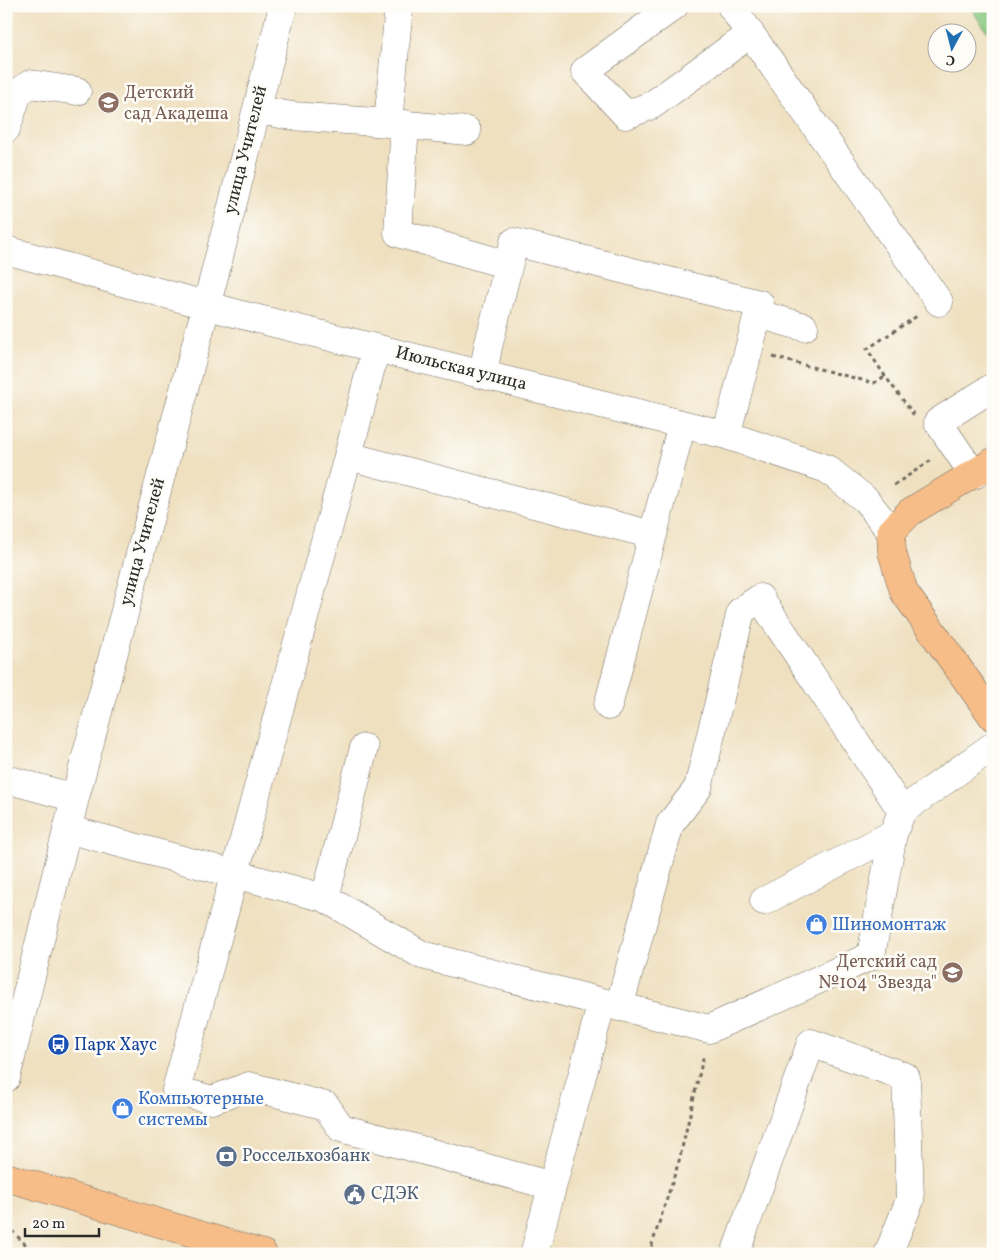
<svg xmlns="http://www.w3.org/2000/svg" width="999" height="1260" font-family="Vollkorn,serif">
<rect width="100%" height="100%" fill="#fdfcf7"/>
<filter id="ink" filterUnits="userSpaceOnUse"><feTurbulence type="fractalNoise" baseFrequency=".02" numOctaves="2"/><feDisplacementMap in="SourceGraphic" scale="10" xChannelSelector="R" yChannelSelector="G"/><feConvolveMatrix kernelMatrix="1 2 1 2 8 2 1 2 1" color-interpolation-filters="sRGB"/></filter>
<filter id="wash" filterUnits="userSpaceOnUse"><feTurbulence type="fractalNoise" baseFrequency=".0096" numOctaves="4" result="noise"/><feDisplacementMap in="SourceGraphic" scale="20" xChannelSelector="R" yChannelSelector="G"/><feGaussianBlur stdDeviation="1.12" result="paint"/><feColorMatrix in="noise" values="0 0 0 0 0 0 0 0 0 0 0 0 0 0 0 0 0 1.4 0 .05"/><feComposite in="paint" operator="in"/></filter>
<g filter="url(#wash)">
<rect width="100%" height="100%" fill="#efe0c0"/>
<path fill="#88c87f" stroke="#5a7a55" d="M969,6h24v34z"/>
</g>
<g filter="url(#ink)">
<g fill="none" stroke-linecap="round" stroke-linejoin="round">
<defs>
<path id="minor" d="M674,6l-89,65 41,44 26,-10 98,-71
M731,6l208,296
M257,110l35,6 96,7 79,8
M388,123l11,-117
M405,124l-7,109 110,32
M6,129l12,-36 12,-9 47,7
M514,242l246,62 -2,10
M6,250l232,64 488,121 101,34 39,31 25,32
M376,348l-28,108 -172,634 36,10 37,-14 77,20 15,22 211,58
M483,374l5,-27 25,-100
M726,435l8,-29 24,-92 46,13
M348,456l305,79
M974,475l-36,-53 55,-35
M608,706l74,-282
M6,779l69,19
M67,829l258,69 97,57 180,47 -68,252
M325,898l39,-150
M764,901l129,-67 9,-23 91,-65
M602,1002l107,27 162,-73 22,-122
M619,1007l51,-183 28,-36 43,-177 19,-13 142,213
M6,1078l69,-280 140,-525 68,-267
M735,1254l76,-211 95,34 4,123 -22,54"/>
<path id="major" d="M993,462l-83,50 -19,20 1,20 12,40 89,125
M6,1177l257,77"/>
</defs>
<use href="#minor" stroke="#706a5f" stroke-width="29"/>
<use href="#major" stroke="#706a5f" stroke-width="29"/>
<path stroke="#706a5f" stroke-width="3" stroke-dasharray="4 4" stroke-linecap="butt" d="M773,357l101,26 11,-7
M914,415l-29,-39 -18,-27 50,-33
M894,485l39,-26
M6,1225l29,29
M649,1254l30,-93 25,-107"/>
<use href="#minor" stroke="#fff" stroke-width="28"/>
<use href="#major" stroke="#f7bd88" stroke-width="28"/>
</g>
</g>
<defs>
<symbol id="school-disc" viewBox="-11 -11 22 22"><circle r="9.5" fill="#8d6e63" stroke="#fdfcf7"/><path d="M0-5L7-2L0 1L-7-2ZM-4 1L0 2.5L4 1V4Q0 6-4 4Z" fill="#fff"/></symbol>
<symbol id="shop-disc" viewBox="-11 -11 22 22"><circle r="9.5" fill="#3f7fe0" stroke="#fdfcf7"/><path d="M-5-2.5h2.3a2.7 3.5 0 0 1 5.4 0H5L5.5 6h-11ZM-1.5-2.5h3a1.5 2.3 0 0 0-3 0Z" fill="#fff"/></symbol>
<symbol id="bus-disc" viewBox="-11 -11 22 22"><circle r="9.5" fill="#1a4fb4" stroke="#fdfcf7"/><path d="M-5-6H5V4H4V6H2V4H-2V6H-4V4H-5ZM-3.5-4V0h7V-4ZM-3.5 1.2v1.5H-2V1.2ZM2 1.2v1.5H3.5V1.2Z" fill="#fff"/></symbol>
<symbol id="bank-disc" viewBox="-11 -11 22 22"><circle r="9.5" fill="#5c6f8a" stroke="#fdfcf7"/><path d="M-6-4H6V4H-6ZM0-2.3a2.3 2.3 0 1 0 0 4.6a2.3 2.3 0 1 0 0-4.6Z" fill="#fff"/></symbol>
<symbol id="civic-disc" viewBox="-11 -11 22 22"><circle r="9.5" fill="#5c6f8a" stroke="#fdfcf7"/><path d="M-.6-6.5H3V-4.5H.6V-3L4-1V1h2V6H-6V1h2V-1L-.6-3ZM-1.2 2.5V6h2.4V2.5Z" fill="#fff"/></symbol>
</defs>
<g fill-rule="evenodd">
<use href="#school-disc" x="96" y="90" width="25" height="25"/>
<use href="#shop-disc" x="804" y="912" width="25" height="25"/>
<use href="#school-disc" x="940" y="960" width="25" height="25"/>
<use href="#bus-disc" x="46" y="1032" width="25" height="25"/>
<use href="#shop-disc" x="110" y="1096" width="25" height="25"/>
<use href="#bank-disc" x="214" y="1144" width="25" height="25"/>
<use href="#civic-disc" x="342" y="1182" width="25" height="25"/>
</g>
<g text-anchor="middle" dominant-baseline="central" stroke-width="5" stroke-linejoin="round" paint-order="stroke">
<g font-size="18" fill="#785e54" stroke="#fdfcf7" text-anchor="start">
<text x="124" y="93">Детский<tspan x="124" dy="21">сад Акадеша</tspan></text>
<text x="937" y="962" text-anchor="end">Детский сад<tspan x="937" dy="21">№104 "Звезда"</tspan></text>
</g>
<g font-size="18" fill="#2b2b2b" stroke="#fdfcf7">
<text transform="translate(246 150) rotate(-76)">улица Учителей</text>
<text transform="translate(461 369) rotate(14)">Июльская улица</text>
<text transform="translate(143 542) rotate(-75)">улица Учителей</text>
</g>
<g font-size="18" fill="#366cbe" stroke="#fdfcf7" text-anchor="start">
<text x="832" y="925">Шиномонтаж</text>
<text x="138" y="1099">Компьютерные<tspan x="138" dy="21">системы</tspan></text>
</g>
<g font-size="18" fill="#164399" stroke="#fdfcf7" text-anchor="start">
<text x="74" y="1045">Парк Хаус</text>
</g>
<g font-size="18" fill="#4e5e75" stroke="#fdfcf7" text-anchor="start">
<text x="242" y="1156">Россельхозбанк</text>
<text x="371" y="1194">СДЭК</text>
</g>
</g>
<rect width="999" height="1260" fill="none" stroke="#fdfcf7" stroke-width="25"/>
<g transform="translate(952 48) rotate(187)"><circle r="24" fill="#fdfcf7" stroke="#a9a8a5"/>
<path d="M0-4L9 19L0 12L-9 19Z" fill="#1f6fb2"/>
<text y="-8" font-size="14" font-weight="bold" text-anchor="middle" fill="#2b2b2b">С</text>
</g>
<path d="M25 1228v8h74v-8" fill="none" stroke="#2b2b2b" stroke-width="2.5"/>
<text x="32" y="1228" font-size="15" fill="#2b2b2b" stroke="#fdfcf7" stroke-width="4" paint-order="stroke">20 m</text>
</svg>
